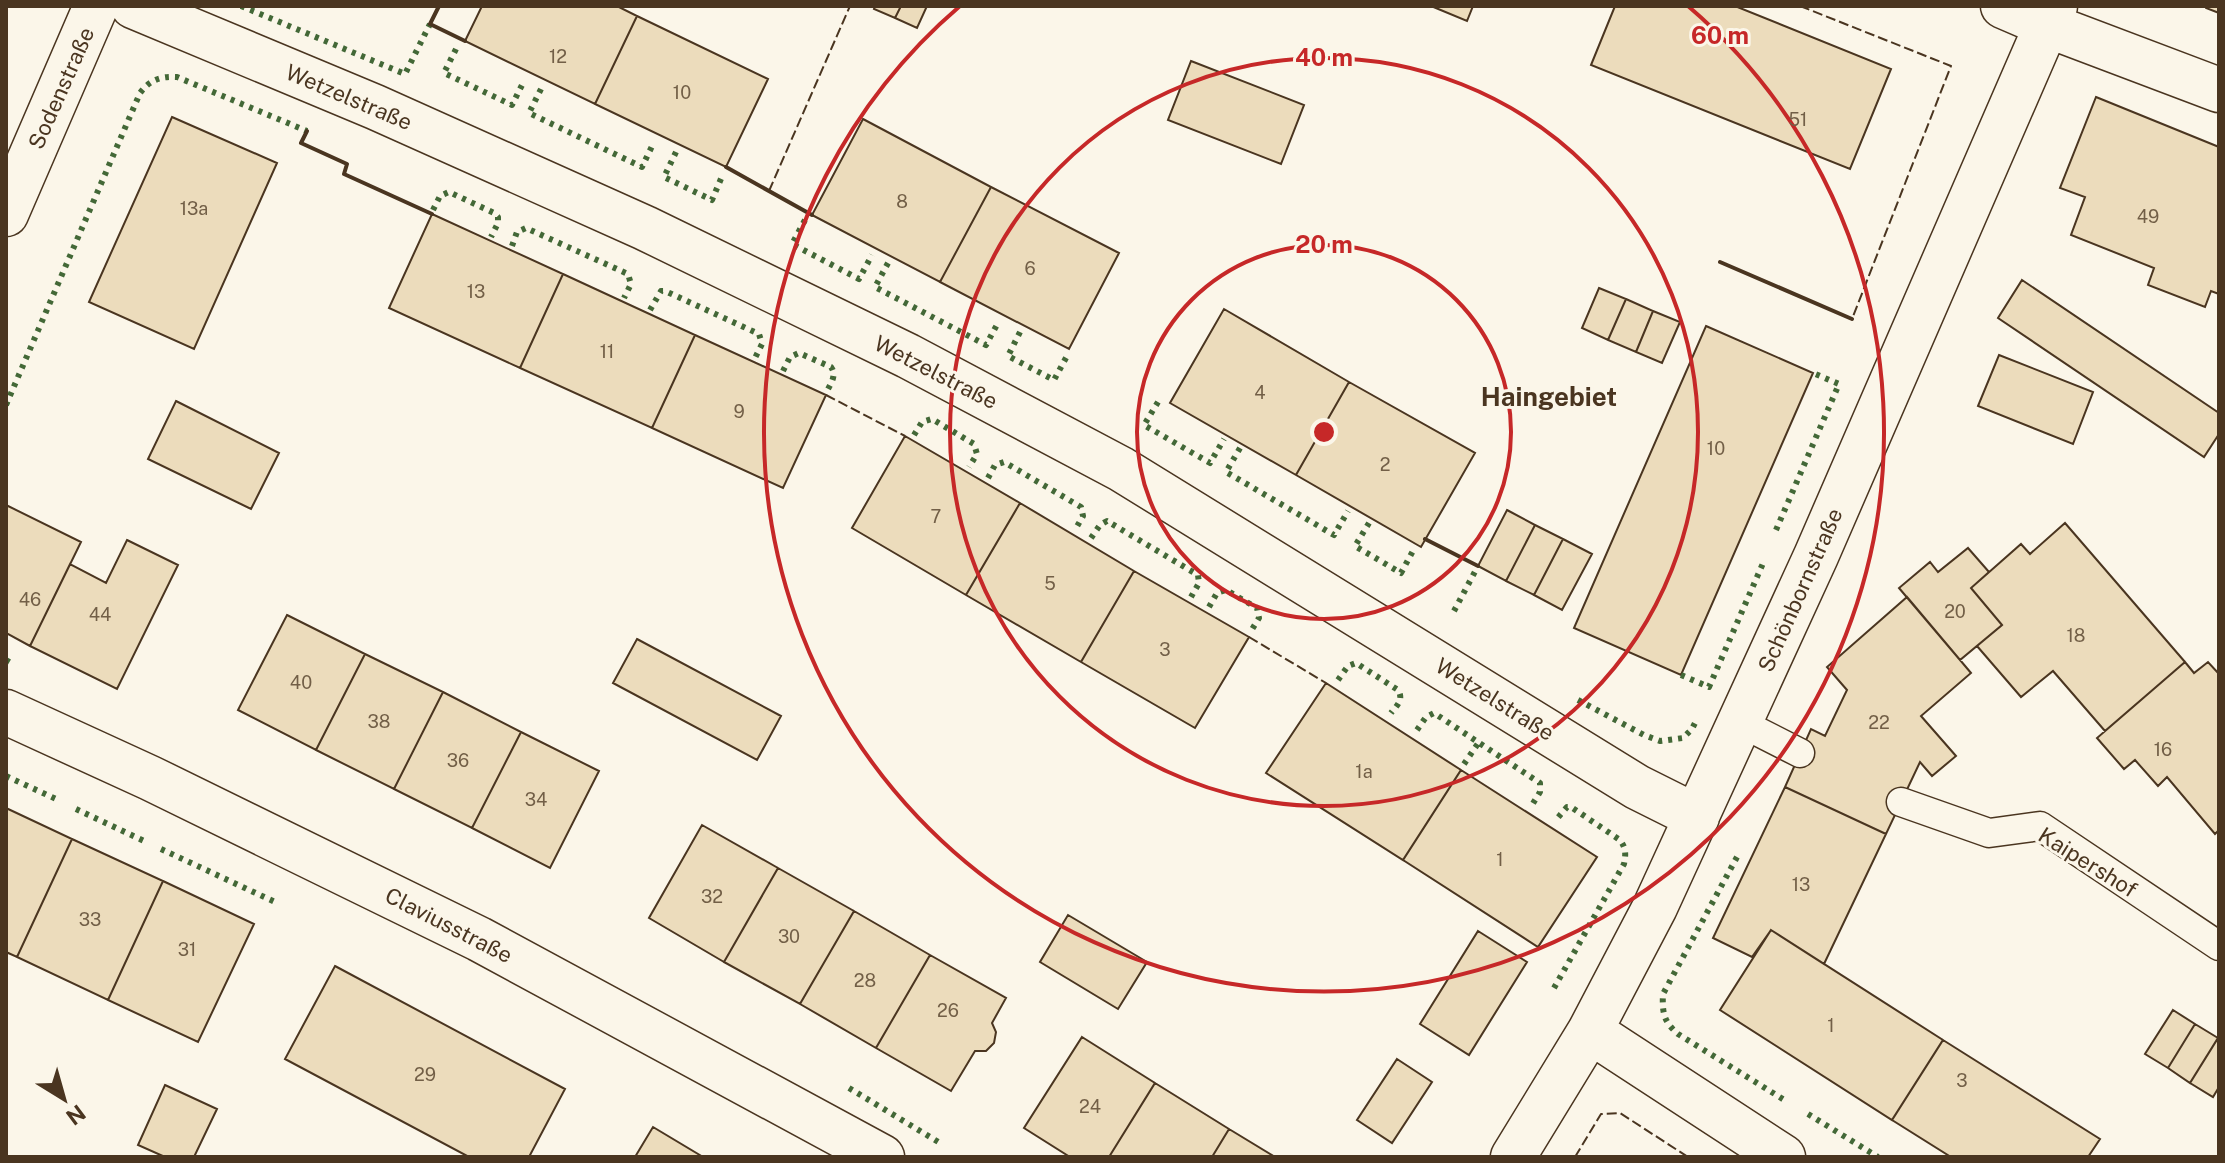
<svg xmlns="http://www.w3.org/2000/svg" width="2225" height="1163" font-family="'Public Sans',sans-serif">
<rect width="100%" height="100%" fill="#fbf6e9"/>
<path fill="#ecdcbc" stroke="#4a3520" stroke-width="2" d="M482,6h135l20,10 -42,88 -130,-63z
M875,6h26l-6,12 -21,-9z
M901,6h26l-10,22 -22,-10z
M1431,6h42l-6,15z
M1615,6h120l156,63 -41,100 -259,-104z
M2205,6h14v7l-13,-5z
M637,16l131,63 -42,88 -131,-63z
M1191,61l113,44 -23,59 -113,-44z
M2096,97l123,50v147l-8,-3 -6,16 -57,-22 6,-17 -83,-33 14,-38 -25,-9z
M172,117l105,46 -83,186 -105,-47z
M863,119l128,68 -51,95 -128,-67z
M991,187l128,66 -50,96 -129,-67z
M432,214l131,60 -43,94 -131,-60z
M563,274l132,61 -43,93 -132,-60z
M2022,280l197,133v21l-15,23 -206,-139z
M1599,288l27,11 -18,41 -26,-12z
M1626,299l27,12 -17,41 -28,-12z
M1224,309l125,73 -53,93 -126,-72z
M1653,311l27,11 -18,41 -26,-11z
M1706,326l107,47 -132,302 -107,-47z
M695,335l131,60 -43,93 -131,-60z
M1999,355l94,37 -20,52 -95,-38z
M1349,382l126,71 -54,94 -125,-72z
M176,401l103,52 -28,56 -103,-50z
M905,436l115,67 -54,92 -114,-67z
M1020,503l114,68 -53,91 -115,-67z
M6,505l75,37 -51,104 -24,-13z
M1507,510l28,15 -29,56 -28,-15z
M2065,523l120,139 -80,69 -52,-60 -32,26 -44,-51 25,-21 -31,-37 50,-44 9,10z
M1535,525l28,14 -29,56 -28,-14z
M1563,539l29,15 -30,56 -28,-15z
M127,540l51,25 -61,124 -87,-43 40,-82 36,19z
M1968,548l21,24 -18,16 31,37 -42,35 -61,-72 31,-26 8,10z
M1134,571l115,66 -54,91 -114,-66z
M1907,597l64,76 -50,43 35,40 -24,20 -12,-14 -34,72 -101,-47 26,-58 14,7 22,-46 -20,-23z
M287,615l78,39 -49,96 -78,-40z
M637,639l144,77 -24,44 -144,-77z
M365,654l78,38 -49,97 -78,-39z
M2185,662l9,11 14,-11 11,12v156l-4,4 -48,-57 -9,9 -23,-26 -11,9 -27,-31z
M1326,683l135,87 -58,90 -137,-87z
M443,692l78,40 -49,96 -78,-39z
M521,732l78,39 -49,97 -78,-40z
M1461,770l136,87 -59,90 -135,-87z
M1785,787l101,47 -62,130 -53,-34 -19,27 -39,-19z
M6,808l66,31 -55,118 -11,-5z
M702,825l76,43 -54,94 -75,-44z
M72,839l91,42 -55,119 -91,-43z
M778,868l76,43 -54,93 -76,-42z
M163,881l91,43 -56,118 -90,-42z
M854,911l76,44 -54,93 -76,-44z
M1068,915l79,47 -29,47 -78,-47z
M1771,930l172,110 -51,80 -172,-110z
M1478,931l49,31 -58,93 -49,-31z
M930,955l76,43 -14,25 4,9 -2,11 -8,8h-11l-24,40 -75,-43z
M335,966l230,123 -36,68h-60l-184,-98z
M2173,1010l22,14 -27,44 -23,-14z
M2195,1024l23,14 -28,45 -22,-15z
M1082,1037l73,46 -46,74h-39l-46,-29z
M2218,1038l1,49 -6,10 -23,-14z
M1943,1040l157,99 -12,18h-137l-59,-37z
M1397,1059l35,23 -40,61 -35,-23z
M1155,1083l74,46 -17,28h-103z
M165,1085l52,24 -23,48h-29l-27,-12z
M653,1127l50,30h-68z
M1229,1129l46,28h-63z"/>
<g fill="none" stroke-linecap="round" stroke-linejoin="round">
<defs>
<path id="service" d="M1741,723l59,30
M1901,802l88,31 51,-7 179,120"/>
<path id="minor" d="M133,6l242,101 270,121 263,128 213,113 516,318 60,30
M2003,6l44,19 172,65
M6,214l90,-208
M6,712l144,66 329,161 403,218
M1590,1031l193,126
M1513,1157l77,-126 65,-124 161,-351 239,-550"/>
</defs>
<use href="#service" stroke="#4a3520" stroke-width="31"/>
<use href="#minor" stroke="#4a3520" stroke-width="47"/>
<use href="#service" stroke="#fbf6e9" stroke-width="28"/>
<use href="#minor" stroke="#fbf6e9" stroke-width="44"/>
<path stroke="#436837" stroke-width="6" stroke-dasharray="4 6" stroke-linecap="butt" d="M241,6l164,68 25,-50
M456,49l-12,24 68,32 12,-24
M541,89l-12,24 113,54 12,-25
M676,152l-12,25 48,23 11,-26
M433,210l7,-14 9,-4 45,21 4,4v6l-7,14
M805,220l-13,24 67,35 13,-24
M512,246l5,-14 9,-4 102,46 3,10 -7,14
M888,263l-13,24 111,58 13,-24
M650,310l11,-19h4l94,43 3,10 -7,14
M1020,332l-12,24 46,24 13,-24
M783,371l7,-14 9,-4 32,14c6,8 0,16 -4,24
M1158,402l-14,23 66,38 14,-24
M6,405l134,-312c10,-13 20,-17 37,-16l130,54
M914,435l8,-13 10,-3 42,25 3,10 -8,13
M1240,448l-14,24 108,63 14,-24
M988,478l7,-13 9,-3 77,45 2,9 -8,14
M1369,523l-14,23 46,27 13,-24
M1776,530l63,-146 -26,-11
M1091,538l9,-13 7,-4 91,54 1,8 -8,14
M1209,607l8,-14 9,-3 31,18 2,10 -8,13
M1454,611l24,-45
M6,660l5,3
M1681,675l28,12 55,-126
M1338,680l10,-14 8,-3 42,27c6,10 -1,15 -7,23
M1578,700l66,35 16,6 23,-3 9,-9 5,-10
M1417,730l9,-13 8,-4 106,70v9l-8,13
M1464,764l15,-22
M6,776l50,23
M76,809l68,32
M161,849l114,53
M1737,857l-74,137c-1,19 1,28 15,40l108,67
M1554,988l70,-124c2,-10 2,-16 -4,-24l-49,-33h-4l-12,14
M849,1088l91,55
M1808,1114l70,43"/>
<path stroke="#4a3520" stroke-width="2" stroke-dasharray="10 4" stroke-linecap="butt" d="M1800,6l151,60 -99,253
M769,191l81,-185
M826,395l79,41
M1249,637l77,46
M1575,1157l26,-43 19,-1 68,44"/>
<path stroke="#4a3520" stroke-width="4" d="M439,6l-9,18 35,17
M307,131l-6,12 46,21 -3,10 88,40
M726,167l86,48
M1720,262l132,57
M1425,539l53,27"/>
</g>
<g fill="none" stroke="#c62828" stroke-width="4">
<circle cx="1324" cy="432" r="187"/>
<circle cx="1324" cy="432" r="374"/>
<path d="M1688 6A560 560 0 1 1 960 6"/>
</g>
<g text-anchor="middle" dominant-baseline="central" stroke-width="6" stroke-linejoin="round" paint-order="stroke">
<g font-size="18" fill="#725f47">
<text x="558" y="56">12</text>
<text x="682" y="92">10</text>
<text x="1798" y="119">51</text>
<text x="902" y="201">8</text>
<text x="194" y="208">13a</text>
<text x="2148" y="216">49</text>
<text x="1030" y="268">6</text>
<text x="476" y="291">13</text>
<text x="607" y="351">11</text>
<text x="1260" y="392">4</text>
<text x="739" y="411">9</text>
<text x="1716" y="448">10</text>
<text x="1385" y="464">2</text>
<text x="936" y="516">7</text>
<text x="1050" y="583">5</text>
<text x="30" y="599">46</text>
<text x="1955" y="611">20</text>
<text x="100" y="614">44</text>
<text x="2076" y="635">18</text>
<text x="1165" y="649">3</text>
<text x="301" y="682">40</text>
<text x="379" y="721">38</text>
<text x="1879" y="722">22</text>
<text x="2163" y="749">16</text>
<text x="458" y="760">36</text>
<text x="1364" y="771">1a</text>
<text x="536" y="799">34</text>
<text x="1500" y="859">1</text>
<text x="1801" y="884">13</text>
<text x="712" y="896">32</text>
<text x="90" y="919">33</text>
<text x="789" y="936">30</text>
<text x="187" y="949">31</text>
<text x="865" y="980">28</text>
<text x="948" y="1010">26</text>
<text x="1831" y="1025">1</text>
<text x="425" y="1074">29</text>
<text x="1962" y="1080">3</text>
<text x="1090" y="1106">24</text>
</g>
<g font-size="22" fill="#4a3520" stroke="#fbf6e9">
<text transform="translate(61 88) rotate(-66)">Sodenstraße</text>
<text transform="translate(349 97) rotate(23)">Wetzelstraße</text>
<text transform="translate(936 372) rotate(27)">Wetzelstraße</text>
<text transform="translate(1800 590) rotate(-66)">Schönbornstraße</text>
<text transform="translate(1495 699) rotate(32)">Wetzelstraße</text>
<text transform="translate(2088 862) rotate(32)">Kaipershof</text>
<text transform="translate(449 925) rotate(27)">Claviusstraße</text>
</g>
<g font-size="26" font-weight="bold" fill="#4a3520" stroke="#fbf6e9">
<text x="1549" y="396">Haingebiet</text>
</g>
</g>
<circle cx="1324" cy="432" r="12" fill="#c62828" stroke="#fbf6e9" stroke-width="4"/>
<g font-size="24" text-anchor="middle" font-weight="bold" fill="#c62828" stroke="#fbf6e9" stroke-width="6" stroke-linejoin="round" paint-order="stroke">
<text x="1720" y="44">60 m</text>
<text x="1324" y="66">40 m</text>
<text x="1324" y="253">20 m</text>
</g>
<rect width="2225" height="1163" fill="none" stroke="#4a3520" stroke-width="16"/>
<g transform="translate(64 1099) rotate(143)" stroke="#fbf6e9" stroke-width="6" paint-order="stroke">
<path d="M0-6L14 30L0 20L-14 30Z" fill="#4a3520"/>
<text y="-12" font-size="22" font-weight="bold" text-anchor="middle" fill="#4a3520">N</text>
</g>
</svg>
